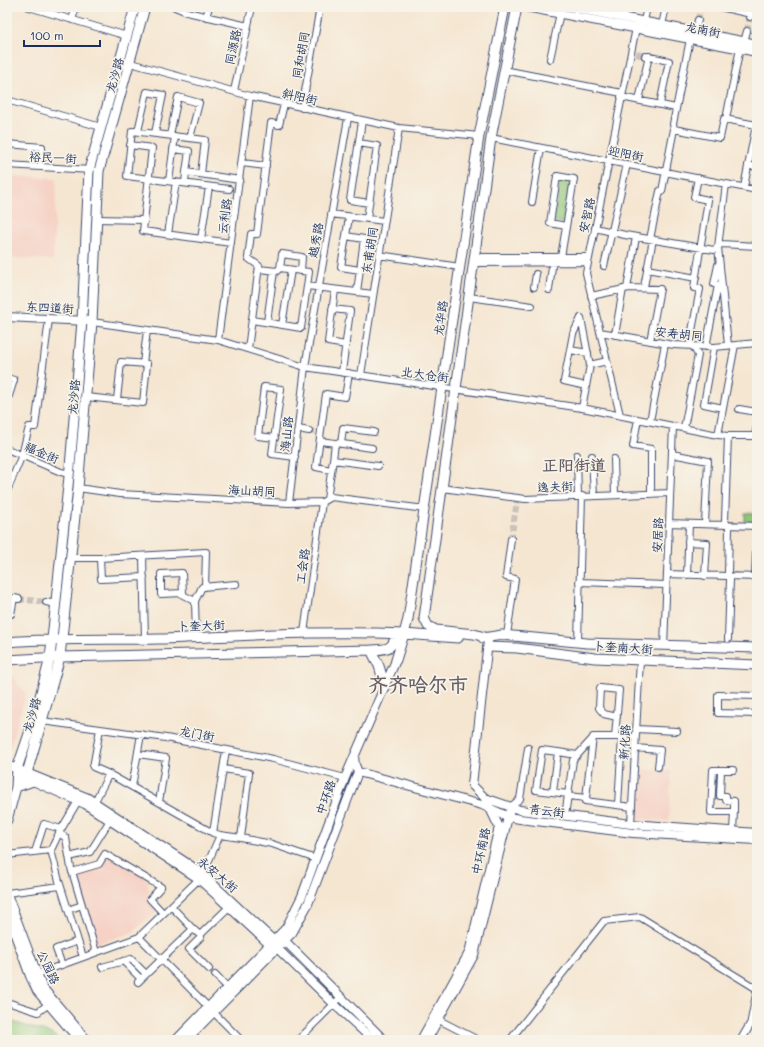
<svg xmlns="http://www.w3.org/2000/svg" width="764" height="1047" font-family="Mali,'LXGW WenKai TC',sans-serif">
<rect width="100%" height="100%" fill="#f7f3e8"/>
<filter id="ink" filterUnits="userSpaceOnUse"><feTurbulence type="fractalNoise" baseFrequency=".025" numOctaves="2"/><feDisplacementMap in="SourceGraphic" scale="8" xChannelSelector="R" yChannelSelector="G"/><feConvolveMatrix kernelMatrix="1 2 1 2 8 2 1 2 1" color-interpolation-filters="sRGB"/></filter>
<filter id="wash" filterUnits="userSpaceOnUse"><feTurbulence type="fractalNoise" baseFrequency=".012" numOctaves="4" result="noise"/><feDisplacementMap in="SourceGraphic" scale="16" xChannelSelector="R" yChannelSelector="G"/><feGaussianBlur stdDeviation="0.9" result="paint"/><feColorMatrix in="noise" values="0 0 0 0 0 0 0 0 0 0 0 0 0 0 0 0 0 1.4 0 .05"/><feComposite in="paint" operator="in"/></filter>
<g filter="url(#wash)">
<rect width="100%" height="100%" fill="#f5e6d1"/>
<path fill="#f6d1c5" d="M7,176l50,2 -4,82 -46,-2z
M7,673h3l16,21 -17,56 -2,1z
M636,769l35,2 -2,50 -35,-2z
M106,855l42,25 1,20 10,10 -28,23 -35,11 -22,-72 26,-8z"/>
<path fill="#90c577" stroke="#567a6a" d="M561,178l11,2 -7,43 -12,-2z
M745,513h12v9h-12z
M7,1020l45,14 8,6h-53z"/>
</g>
<g filter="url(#ink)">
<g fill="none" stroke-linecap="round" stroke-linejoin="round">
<path stroke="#c9c1ba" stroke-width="6" stroke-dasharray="6 3" stroke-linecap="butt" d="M698,20l3,-13
M747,31l3,-14
M636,54l9,2
M309,431l9,1
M511,539l6,-38
M19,599l27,3"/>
<defs>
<path id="minor" d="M29,7l98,29
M175,7l12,5 61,14
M720,7l31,7 -1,3
M206,17l3,-10
M72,20l4,-13
M662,25l4,-18
M695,32l3,-12
M744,42l3,-11
M645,56l24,5 -9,43
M550,59l10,-46
M127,62l123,34 149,32 80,8
M504,70l118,23
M234,91l18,-84
M621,97l55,11
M7,100l94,27
M639,100l10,-44
M302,108l18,-101
M726,119l14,-71
M362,121l-12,79 19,3
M674,129l46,9 4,-19 33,6
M138,131l9,-39 16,3 -8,38
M170,135l8,-38 21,6 -9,35
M491,138l266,52
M359,143l18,3 -10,73
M7,144l35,3 -1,20
M130,145l22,3 -9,83 88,12
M173,149l16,2 -3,21
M242,163l24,3
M7,165l84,5
M748,165l9,2
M201,174l4,-34 -73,-9 -5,45 102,13
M169,181l6,-45
M185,183l1,-11 54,8
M726,184l-8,63 10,98
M744,187l12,-62
M532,202l9,-54
M331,214l53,7
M349,217l-8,50 19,3
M97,219l47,1
M595,228l30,7 89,15 7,-6 36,2
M168,234l8,-52
M346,236l18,3 -7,53
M201,239l8,-52
M650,239l10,-48h2l12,-62 -1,-5 17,-85
M379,255l81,12
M474,257h115
M561,257l13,-78 -17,-3 -7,47 16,3
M474,263l114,-1
M604,266l23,-102
M280,268l2,-14 20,3 -1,14
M647,269l49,9
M307,286l66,8
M534,287l2,-13
M644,287l9,-48
M627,288l9,-51
M335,290l-7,52 18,3
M549,290l4,-31
M591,296l38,-8 31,1 -10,52
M469,297l63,9
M332,309l18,2 -8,61
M581,318l-8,16 -9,47 22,5
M581,318l9,47
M252,320l49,8 8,-56 -29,-4 -3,3 -18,-2
M92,322l126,18 87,27 277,41 136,27 10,1h29
M267,322l7,-51
M282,325l9,-55
M600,332l74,13 40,2 43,-4
M615,335l8,-46
M218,340l32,-244
M706,347l12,-62 -4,-1 4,-19
M714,347l-10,57 19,4
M248,349l11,-83 -11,-8 3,-24h6l14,-111 8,2 5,-21
M570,350l18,3
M143,364l4,-34
M361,375l38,-247
M7,378l7,2 -7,22
M86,397l57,6 4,-39 -26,-2 -4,38
M582,408l8,-43 17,-4
M739,409l18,3
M620,415l-34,-142 50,-245 8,-7 3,-14
M638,419l-5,27 18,3v45
M650,421l15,-77
M684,428l14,-73 -8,-14 10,-52 -6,-1 14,-88 -14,-3 4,-19
M298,429l11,2
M718,435l17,-90
M728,436l-3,85 4,7 -1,45 2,6 -2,60
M755,436l2,-10
M275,438l-17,-2 6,-49 17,2 -9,65 23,3
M320,441l15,2
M341,444l2,-16 31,4
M7,449l54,23 9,2
M672,454l36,7 -3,63
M577,455l1,42
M592,456l2,40
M614,459l1,36
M333,460l2,-17 37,5
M331,470l-15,-3 10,-73 19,3 4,-24
M78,488l42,6 169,9 33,-1 9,-5 94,12
M442,488l83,11 145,-6
M7,491l15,-36 7,-28h6l14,-108
M327,499l6,-39 45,6
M289,503l16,-136 43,-249
M669,523l88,3
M688,542l19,1 -2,33
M143,556l2,83
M70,558h30l106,-6 -1,35
M100,558l1,21 43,-2
M667,574l90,3
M687,575l2,-51
M755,577l2,-51
M579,582l87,3
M183,593l-22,1v-20l21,-1 1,20v2l12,6 1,36
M195,601l7,-14 34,-3
M46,602l9,2
M11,614l3,-16 5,1
M304,633l18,-131
M507,635l8,-56 -9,-2 5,-38
M578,642l4,-146
M664,646l9,-220
M757,696l-39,-1v18l39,1
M42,721l124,17 107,21 72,19
M100,729l-7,38 16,7
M636,729l41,2
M141,734l-9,53 81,46
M615,737l4,-47 -19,-2 -1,20 5,6 13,3
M635,748l25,2 -2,17
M558,752l-16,-2 -6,40 32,4
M138,754l28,4 -7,44
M721,770l-1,26h6v4l8,1v11
M553,792l5,-40 19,3
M568,796l18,2 -1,3 47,6
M586,798l7,-61h42
M78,801l-19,32 7,5 5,30 25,84
M94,803l15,-29 23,13
M618,805l4,-68
M510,807l10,-8 8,-51
M565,816l8,-56 20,-22
M631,824l9,-164
M733,831l1,-19h-23l2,-42h20
M220,835l21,3 8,-65 -26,-4
M241,838l31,6 44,15
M51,850l8,-17
M35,852l9,-28 17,5
M7,855l44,-5 8,31 24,76
M69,857l21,-5 20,-32
M72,872l27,-8 6,-10 56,33 -11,12 13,14
M203,874l17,-39 -7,-2 13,-83
M7,893l53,-7
M171,906l22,23
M68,910l14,-5
M200,935l1,2 -12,12 20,20
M139,937l60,-58
M123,961l18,18
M62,965l-6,-16 22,-8
M102,967l29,-8 15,15
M34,975l105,-38 102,103
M215,975l13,13
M138,982l55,-53 7,6 29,-28
M7,1002l31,10 12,-9
M435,1018l43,22
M298,1040l43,-43
M510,1040l94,-119 36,-4 117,72"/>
<path id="tertiary" d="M741,1040l10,-17 6,-31"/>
<path id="secondary" d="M526,7l231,45
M570,7l187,37
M7,317l80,4
M354,757l1,8 3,7 124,33 27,12 11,2 113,14 124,7
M7,765l81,33 111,73 75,70h11l99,99
M33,781l52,23 114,75 71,66 7,3 57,56 39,36
M485,798l35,12 111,14 126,9
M7,894l35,93 45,53
M7,913l23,63 7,15 42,49
M176,1040l110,-112 16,-32 43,-118 51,-118
M186,1040l106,-107 16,-29 50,-132
M421,1040l48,-87 30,-126 -14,-29 -13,-13 16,-144
M427,1040l47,-85 35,-142"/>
<path id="primary" d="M483,638l19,-3 85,8 170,5
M488,638l-14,-4 -38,-4 -8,-4 -4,-8 67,-480 26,-131
M7,642c50,-4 101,-2 152,-3 81,-3 164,-9 245,-5l4,-15 71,-483 26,-129
M488,647l29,1 78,10 162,7
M371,650c16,-1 20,1 26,-16
M7,660l53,-3 311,-7 8,16 6,20
M396,660l8,-26 54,4
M16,787l11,-14 15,-52 18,-64 18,-169 14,-166 7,-151 46,-164
M16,787l17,-6
M7,820l9,-33 1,-18 17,-50 16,-61 20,-191 12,-146 7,-151 46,-163"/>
</defs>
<use href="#minor" stroke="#3c4a6f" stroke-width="8"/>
<use href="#tertiary" stroke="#3c4a6f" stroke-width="9"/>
<use href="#secondary" stroke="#3c4a6f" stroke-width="10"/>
<use href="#primary" stroke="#3c4a6f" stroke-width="11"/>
<use href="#minor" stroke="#fff" stroke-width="6"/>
<use href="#tertiary" stroke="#fff" stroke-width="7"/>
<use href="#secondary" stroke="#fff" stroke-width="8"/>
<use href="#primary" stroke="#fff" stroke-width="9"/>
</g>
</g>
<g text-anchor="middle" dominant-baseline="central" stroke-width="3.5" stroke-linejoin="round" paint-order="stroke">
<g font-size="12" fill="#1b2f5e" stroke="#f7f3e8">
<text transform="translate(703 29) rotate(11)">龙南街</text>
<text transform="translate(232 47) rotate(-78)">同源路</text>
<text transform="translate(300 55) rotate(-80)">同和胡同</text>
<text transform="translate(114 75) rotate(-74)">龙沙路</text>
<text transform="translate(300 96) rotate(13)">斜阳街</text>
<text transform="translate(626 153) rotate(11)">迎阳街</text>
<text transform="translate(53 157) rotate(3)">裕民一街</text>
<text transform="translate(586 215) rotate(-78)">安智路</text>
<text transform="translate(224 216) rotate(-82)">云利路</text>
<text transform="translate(315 240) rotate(-80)">越秀路</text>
<text transform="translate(369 250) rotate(-81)">东甫胡同</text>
<text transform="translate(50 307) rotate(3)">东四道街</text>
<text transform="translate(440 318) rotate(-82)">龙华路</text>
<text transform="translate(679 333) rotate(6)">安寿胡同</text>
<text transform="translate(425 374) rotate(8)">北大仓街</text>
<text transform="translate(73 397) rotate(-85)">龙沙路</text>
<text transform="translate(286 434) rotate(-84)">海山路</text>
<text transform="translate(42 452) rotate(23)">福金街</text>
<text transform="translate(555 486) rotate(-2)">逸夫街</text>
<text transform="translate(252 490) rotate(3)">海山胡同</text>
<text transform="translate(657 535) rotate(-88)">安居路</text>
<text transform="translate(302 566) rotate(-82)">工会路</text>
<text transform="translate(201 625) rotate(-2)">卜奎大街</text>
<text transform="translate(623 647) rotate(3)">卜奎南大街</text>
<text transform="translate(31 715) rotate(-74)">龙沙路</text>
<text transform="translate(197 733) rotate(11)">龙门街</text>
<text transform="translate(624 742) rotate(-87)">新化路</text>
<text transform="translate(325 797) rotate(-71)">中环路</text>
<text transform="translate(547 810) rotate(7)">青云街</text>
<text transform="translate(480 851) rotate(-78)">中环南路</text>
<text transform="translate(218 874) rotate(40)">永安大街</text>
<text transform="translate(49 967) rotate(65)">公园路</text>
</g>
<g font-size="16" font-weight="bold" fill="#675d66" stroke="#f7f3e8">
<text x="574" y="464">正阳街道</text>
</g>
<g font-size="20" font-weight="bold" fill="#675d66" stroke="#f7f3e8">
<text x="418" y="684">齐齐哈尔市</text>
</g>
</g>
<rect width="764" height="1047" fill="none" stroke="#f7f3e8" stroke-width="24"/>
<path d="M24 40v6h76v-6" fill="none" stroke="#1b2f5e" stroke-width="2"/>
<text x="30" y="40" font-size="12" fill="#1b2f5e" stroke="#f7f3e8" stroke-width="3" paint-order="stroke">100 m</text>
</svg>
